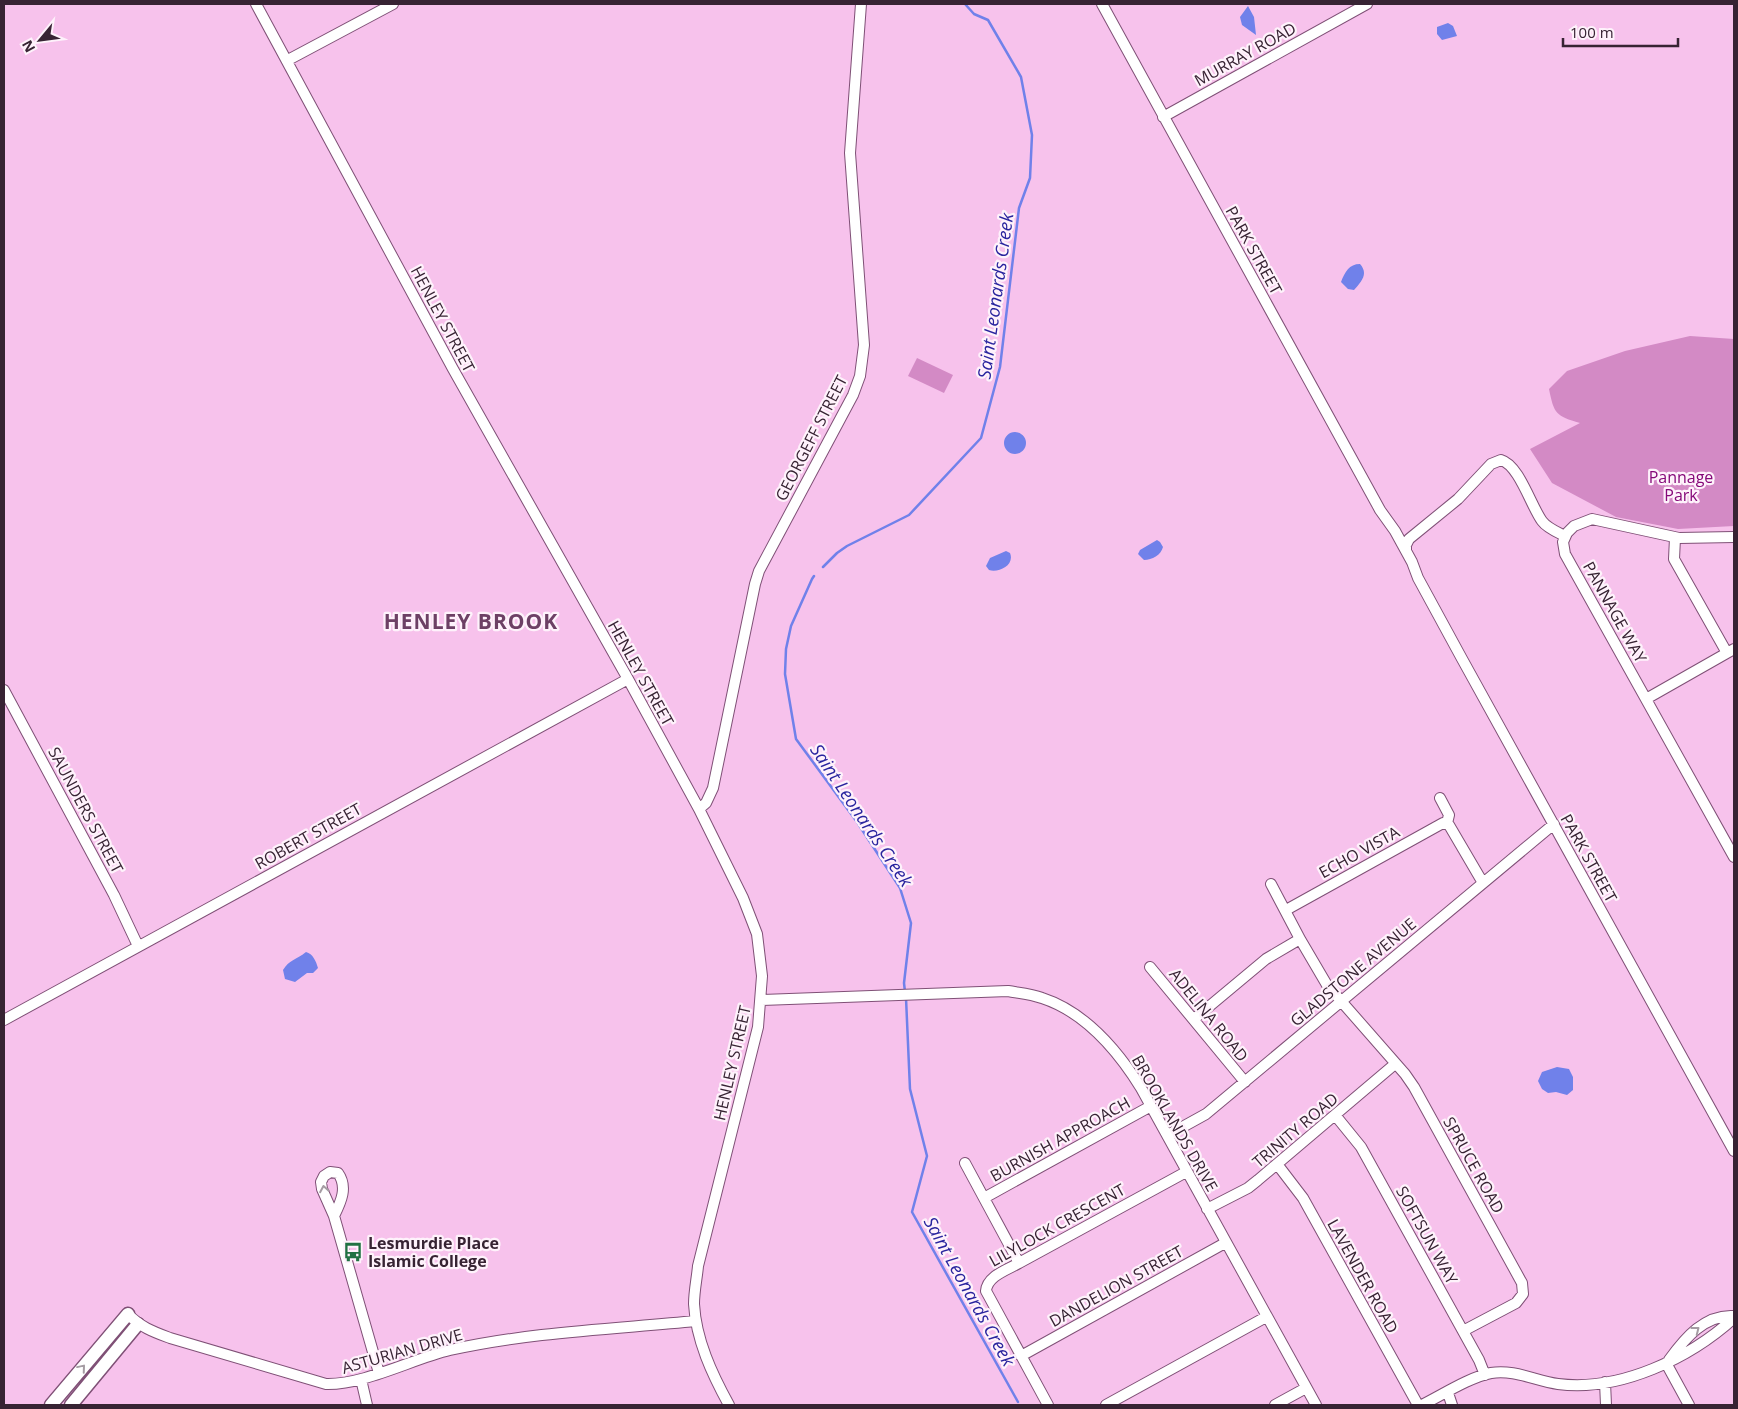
<svg xmlns="http://www.w3.org/2000/svg" width="1738" height="1409" font-family="'Open Sans',sans-serif">
<rect width="100%" height="100%" fill="#f7c2ec"/>
<path fill="#d38ac5" d="M1690,336l44,3v187l-56,3 -62,-12 -64,-34 -22,-34 50,-26c-24,-7 -26,-9 -31,-34l18,-18 58,-20z
M917,358l36,17 -9,18 -36,-17z"/>
<path fill="#7081ea" d="M1248,6l6,11 2,18 -14,-10 -2,-8z
M1448,23l5,3 4,10 -15,4 -5,-6v-7z
M1360,264c9,10 1,18 -6,26l-6,-1 -7,-7c4,-10 8,-18 19,-18z
M1004 443a11 11 0 1 1 22 0a11 11 0 1 1-22 0Z
M1157,540l3,2 3,5c-2,8 -11,13 -19,13l-6,-6 2,-4z
M1006,551l4,2c5,12 -11,20 -21,17l-3,-4 4,-8z
M306,952c7,2 10,9 12,16l-5,5h-6l-12,9 -10,-3 -2,-9c6,-10 13,-10 23,-18z
M1557,1067l12,2 4,8v13l-6,5 -11,-3 -8,1 -6,-4 -4,-8 4,-9z"/>
<g fill="none" stroke-linecap="round" stroke-linejoin="round">
<path stroke="#7081ea" stroke-width="2.5" d="M823,567l14,-14 10,-7 62,-31 72,-77 19,-71 19,-159 11,-30 2,-43 -11,-58 -33,-57 -14,-6 -9,-10
M814,576l-2,3 -21,47 -5,23 -1,25 11,65 61,83 43,66 11,35 -7,60 1,9
M906,998l4,91 17,67 -15,56 106,190"/>
<defs>
<path id="minor" d="M256,4l197,365 175,310 71,130 44,89 14,36 5,42 -4,51 -60,239c-1,12 -4,25 -4,38 2,36 18,70 35,101
M1102,4l278,506 15,21 17,31 6,16 43,79 273,494
M288,60l105,-56
M1163,117l204,-113
M1734,537l-55,1 -87,-19 -18,7 -7,7 -4,9 2,12 169,303
M1675,538l-1,21 53,94
M1406,551v-6l3,-6 49,-40 33,-35 10,-4c18,5 30,46 41,61 5,7 15,11 23,15
M4,690l110,205 24,51
M1646,699l88,-50
M1440,798l9,17 -2,8
M699,809l7,-6 7,-15 42,-204 4,-13 94,-176 7,-19 4,-31 -14,-192 11,-149
M1271,884l29,55 27,46 78,89 9,13 108,196 1,11 -7,9 -53,28
M1286,910l157,-87 6,2 34,58
M1150,967l95,115
M761,1000l247,-9c11,2 23,3 34,7 43,14 76,53 99,90l175,317
M1194,1019l72,-60 34,-20
M4,1020l624,-341
M1335,1115l26,32 118,213 6,15
M1168,1135l38,-21 348,-290
M965,1163l54,100
M1277,1164l26,34 115,207
M984,1198l167,-92
M1207,1209l41,-21 10,-8 137,-116
M334,1216c7,-14 14,-29 4,-43l-8,-1 -6,4 -3,6 1,7 12,27 45,157
M128,1314c12,13 26,18 42,24l156,46c38,1 86,-25 124,-34 81,-18 164,-21 246,-29
M1021,1356l204,-113
M1669,1360c16,-22 36,-46 65,-44
M1666,1363l23,42
M361,1379l6,26
M1605,1382l1,23
M1448,1393l4,12
M1048,1405l-62,-114c1,-15 21,-21 33,-28l167,-91
M1106,1405l160,-88
M1275,1405l31,-17
M1422,1405c20,-10 48,-28 69,-32 23,-4 45,8 67,11 62,8 132,-26 176,-66"/>
<path id="major" d="M51,1405l77,-91
M71,1405l67,-81"/>
</defs>
<use href="#minor" stroke="#7f5076" stroke-width="12"/>
<use href="#major" stroke="#7f5076" stroke-width="15"/>
<use href="#minor" stroke="#fff" stroke-width="10"/>
<use href="#major" stroke="#fff" stroke-width="12"/>
</g>
<defs><path id="oneway-chevron" d="M-2-3.5L2.5 0L-2 3.5" fill="none" stroke-width="1.6" stroke-linecap="round" stroke-linejoin="round" transform="scale(1.25)"/></defs>
<g stroke="#a59ca3">
<use href="#oneway-chevron" transform="translate(324 1189) rotate(-100)"/>
<use href="#oneway-chevron" transform="translate(1696 1330) rotate(-38)"/>
<use href="#oneway-chevron" transform="translate(82 1368) rotate(-50)"/>
</g>
<defs>
<symbol id="bus-bare" viewBox="-9 -9 18 18"><path d="M-5-6H5V4H4V6H2V4H-2V6H-4V4H-5ZM-3.5-4V0h7V-4ZM-3.5 1.2v1.5H-2V1.2ZM2 1.2v1.5H3.5V1.2Z" fill="#207243" stroke="#fef2fb" stroke-width="2.5" paint-order="stroke"/></symbol>
</defs>
<g fill-rule="evenodd">
<use href="#bus-bare" x="339" y="1238" width="28" height="28"/>
</g>
<g text-anchor="middle" dominant-baseline="central" stroke-width="4.5" stroke-linejoin="round" paint-order="stroke">
<g font-size="16" fill="#372333" stroke="#fef2fb">
<text transform="translate(1245 54) rotate(-29)">MURRAY ROAD</text>
<text transform="translate(1254 250) rotate(61)">PARK STREET</text>
<text transform="translate(443 319) rotate(62)">HENLEY STREET</text>
<text transform="translate(811 438) rotate(-63)">GEORGEFF STREET</text>
<text transform="translate(1615 612) rotate(61)">PANNAGE WAY</text>
<text transform="translate(641 673) rotate(61)">HENLEY STREET</text>
<text transform="translate(86 810) rotate(62)">SAUNDERS STREET</text>
<text transform="translate(308 836) rotate(-29)">ROBERT STREET</text>
<text transform="translate(1359 852) rotate(-29)">ECHO VISTA</text>
<text transform="translate(1589 858) rotate(61)">PARK STREET</text>
<text transform="translate(1353 972) rotate(-40)">GLADSTONE AVENUE</text>
<text transform="translate(1209 1015) rotate(51)">ADELINA ROAD</text>
<text transform="translate(732 1063) rotate(-77)">HENLEY STREET</text>
<text transform="translate(1175 1123) rotate(60)">BROOKLANDS DRIVE</text>
<text transform="translate(1295 1130) rotate(-40)">TRINITY ROAD</text>
<text transform="translate(1060 1139) rotate(-29)">BURNISH APPROACH</text>
<text transform="translate(1474 1165) rotate(61)">SPRUCE ROAD</text>
<text transform="translate(1057 1225) rotate(-29)">LILYLOCK CRESCENT</text>
<text transform="translate(1427 1235) rotate(61)">SOFTSUN WAY</text>
<text transform="translate(1363 1276) rotate(61)">LAVENDER ROAD</text>
<text transform="translate(1116 1286) rotate(-29)">DANDELION STREET</text>
<text transform="translate(402 1351) rotate(-16)">ASTURIAN DRIVE</text>
</g>
<g font-size="16" fill="#860979" stroke="#fef2fb">
<text x="1681" y="477">Pannage<tspan x="1681" dy="18">Park</tspan></text>
</g>
<g font-size="16" font-weight="bold" fill="#372333" stroke="#fef2fb" text-anchor="start">
<text x="368" y="1243">Lesmurdie Place<tspan x="368" dy="18">Islamic College</tspan></text>
</g>
<g font-size="18" font-style="italic" fill="#29249e" stroke="#fef2fb">
<text transform="translate(995 296) rotate(-82)">Saint Leonards Creek</text>
<text transform="translate(862 815) rotate(56)">Saint Leonards Creek</text>
<text transform="translate(970 1291) rotate(61)">Saint Leonards Creek</text>
</g>
<g font-size="21" font-weight="bold" letter-spacing="1" fill="#6d4065" stroke="#fef2fb">
<text x="471" y="621">HENLEY BROOK</text>
</g>
</g>
<rect width="1738" height="1409" fill="none" stroke="#372333" stroke-width="10"/>
<g transform="translate(40 40) rotate(241)" stroke="#fef2fb" stroke-width="4" paint-order="stroke">
<path d="M0-4L9 19L0 12L-9 19Z" fill="#372333"/>
<text y="-8" font-size="14" font-weight="bold" text-anchor="middle" fill="#372333">N</text>
</g>
<path d="M1563 38v8h115v-8" fill="none" stroke="#372333" stroke-width="2.5"/>
<text x="1570" y="38" font-size="15" fill="#372333" stroke="#fef2fb" stroke-width="4" paint-order="stroke">100 m</text>
</svg>
